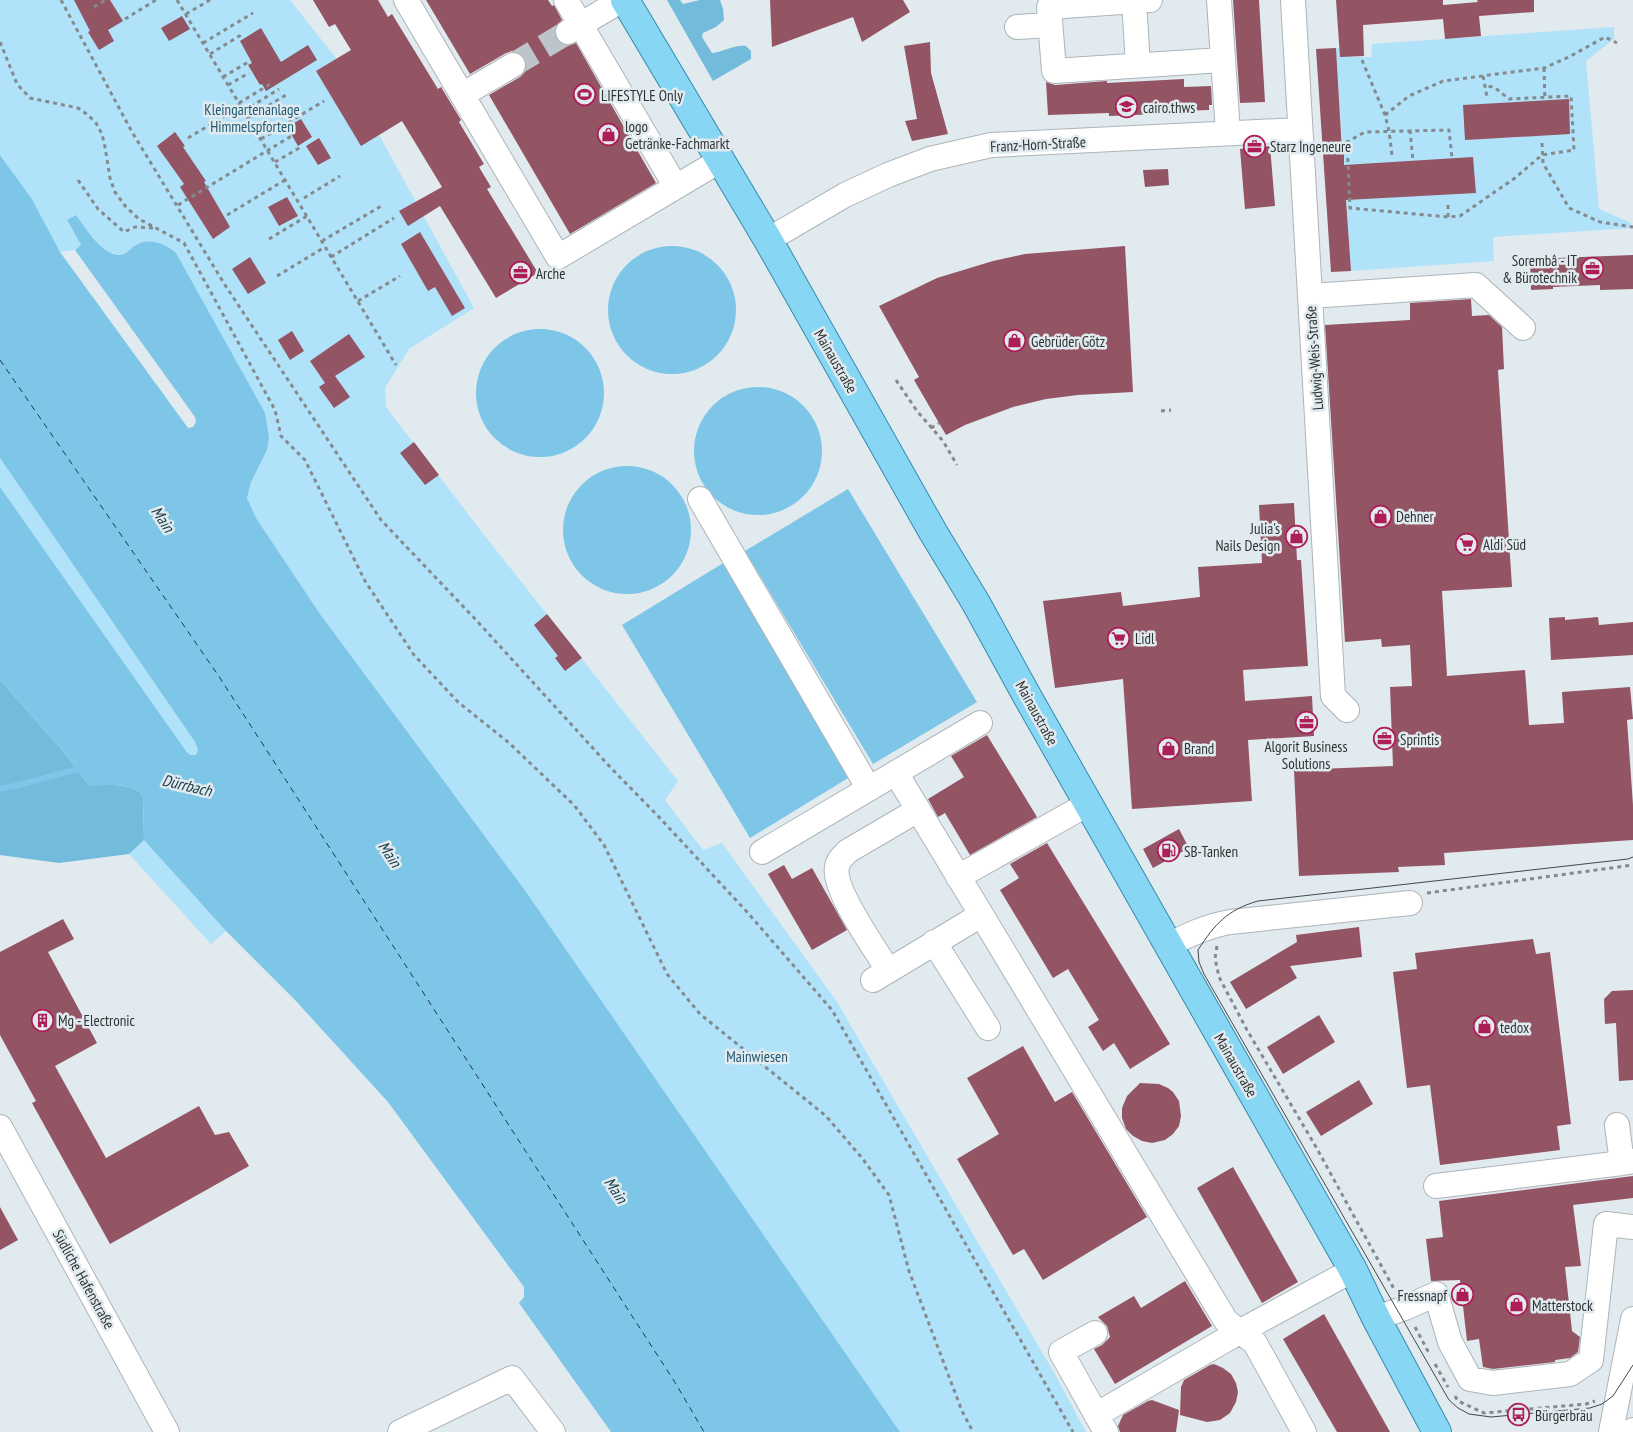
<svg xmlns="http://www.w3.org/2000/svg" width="1633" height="1432" font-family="'PT Sans Narrow',sans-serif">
<rect width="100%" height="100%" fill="#e1eaef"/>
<path fill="#b0e2fa" d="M0,0h290l46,58 8,13 130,237 -65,41 -24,39 1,19 92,120 200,254 -13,19 38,50 19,-7 115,159 219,374 30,56h-186l-376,-543 -204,-275 -64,-96 -9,-19 4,-17 16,-32 -74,-165 -17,-32 -39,-9c-4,4 -8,8 -13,10 -18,6 -39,-26 -49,-39l-8,6 14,24 -6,5 -15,2 -28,-53 -32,-44z
M1614,27v12l-28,22 13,148 32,14v5l-138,9 1,24 -143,10 -15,-223h14l1,9h20l1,-13z
M0,458l195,284 3,8 -2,5h-6l-4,-4 -186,-264z
M144,840l82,91 -15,13 -82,-90z"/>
<path fill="#72bbdb" d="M667,0h13l3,4 17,-4h20l3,9 1,11 -8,7 -13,6 -1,4 10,16c12,-1 23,-9 34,-7l5,5v8l-38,22z
M0,680l63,71 26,34c16,1 44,-4 54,11l1,44 -15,14 -70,9 -59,-8z"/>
<path fill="#7dc6e7" d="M0,155l32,44 28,53 128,176 5,-1 3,-5 -1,-5 -120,-167 6,-5 -14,-25 9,-5c10,14 21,32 37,39 11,4 16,-4 23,-9 13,-8 30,-1 40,8l89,160 4,24 -2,13 -16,32 -4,16 9,20 64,96 204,275 376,543h-289l-92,-129 5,-6v-10l-136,-185 -93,-102 -69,-69 -82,-91 -1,-44c-10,-15 -38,-10 -54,-11l-26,-34 -63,-71v-193l186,264 4,4h6l2,-5 -3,-8 -195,-284z
M608 310a64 64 0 1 1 128 0a64 64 0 1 1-128 0Z
M476 393a64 64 0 1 1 128 0a64 64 0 1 1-128 0Z
M694 451a64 64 0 1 1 128 0a64 64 0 1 1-128 0Z
M563 530a64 64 0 1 1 128 0a64 64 0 1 1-128 0Z
M848,489l129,213 -104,62 -128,-213z
M725,562l128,213 -103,63 -128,-213z"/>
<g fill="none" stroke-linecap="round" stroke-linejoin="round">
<path stroke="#7dc6e7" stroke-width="6" d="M0,789c29,-5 55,-15 83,-21"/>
<path stroke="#183a48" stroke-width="1" stroke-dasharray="6 5" stroke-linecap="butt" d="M0,360l218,315 458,709 28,48"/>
</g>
<path fill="#935464" d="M74,0h36l13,21 -15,9 6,11 -15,9 -11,-18 2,-1z
M313,0h65l10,17 4,-3 46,75 3,-2 20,33 -2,2 25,42 -5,3 12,20 -4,2 51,84 -42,25 -56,-92 -32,20 -9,-15 43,-24 -40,-66 -41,25 -45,-75 35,-21 -16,-26 -6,3z
M426,0h122l4,6 2,-1 8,15 -6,6 -2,6 2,7 5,5 7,2 8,-3 80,140 -86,51 -81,-139 31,-18 5,-5 2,-8 -2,-6 -6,-5 -7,-2 -6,2 -36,21z
M770,0h133l7,12 -48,30 -9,-25 -81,30z
M1233,0h26l6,102 -25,1z
M1336,0h107v5l35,-3 -1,-2h57v12l-55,4 2,20 -36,3 -2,-20 -80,6 1,31 -24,1z
M182,16l8,13 -21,12 -8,-13z
M261,28l20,34 27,-17 9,15 -51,31 -4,-7 -2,1 -12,-20 4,-2 -12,-22z
M930,42l1,31 17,61 -36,7 -7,-20 12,-2 -13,-73z
M1336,48l6,103h2v14l129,-8 3,36 -130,7 5,71 -20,1 -15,-223z
M1184,79v8l27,-1 1,19h-3v5l-25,1v2l-75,3v-3l-61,2 -2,-33 9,3 52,-4v2z
M1569,99l1,35 -105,6 -2,-35z
M301,119l11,18 -14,9 -11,-19z
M175,132l10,14 -2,1 23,34 -2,1 26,45 -17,12 -33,-52 4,-3 -27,-38z
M319,138l12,20 -13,7 -12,-19z
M1270,146l5,60 -30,3 -5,-60z
M1168,169l1,16 -24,2 -2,-17z
M287,197l11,19 -19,10 -11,-19z
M420,232l45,76 -13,8 -17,-29 -7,4 -27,-47z
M1125,246l8,146 -55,3 -32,4 -33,8 -48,18 -19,10 -32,-55 5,-3 -40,-71 58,-28 56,-17 32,-7z
M1633,255v34l-33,1v-5l-47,2v2l-22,1 -1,-31z
M250,257l16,26 -18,11 -16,-25z
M1471,299l1,17 17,-1 13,12 2,42 -6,1 14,217 -70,4 5,85 78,-6 4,55 35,-2 -2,-31 68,-5 3,32 -6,1 6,85v35l-189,13 1,12 -47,2 1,5 -100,4 -5,-106 99,-4 -3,-79 22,-1 -2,-41 -28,2 -1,-8 -36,3 -20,-317 85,-5v-17z
M292,331l12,20 -14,9 -12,-20z
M349,334l16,23 -30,19 15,21 -16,11 -15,-21 6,-4 -15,-22z
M414,442l25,33 -14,10 -25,-32z
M1294,503l3,57h4l7,106 -65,4 2,31 67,-5 2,40 -66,4 4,61 -120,8 -9,-130 -68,9 -12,-87 78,-9 2,14 77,-9 -2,-30 64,-4 -3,-58z
M547,614l35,44 -17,13 -10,-13 3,-2 -24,-31z
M1565,617v3l33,-3 1,8 34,-3v33l-82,5 -2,-42z
M987,735l50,82 -67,38 -25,-42 -7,4 -10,-18 36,-22 -13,-21z
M1179,829l10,19 -36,20 -10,-19z
M1047,843l123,201 -40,25 -16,-26 -11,8 -15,-24 11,-7 -31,-51 -15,9 -53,-88 19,-12 -9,-14z
M784,865l8,14 20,-11 35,62 -35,20 -44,-76z
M63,919l11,20 -26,13 49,91 -42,23 51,92 93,-52 16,29 14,-3 20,34 -139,78 -78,-141 4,-2 -36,-66v-83z
M1359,927l3,30 -72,9 7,12 -51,31 -16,-27 67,-40 -1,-7z
M1533,939l3,15 14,-2 21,172 -14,2 3,24 -120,15 -10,-80 -23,3 -14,-116 24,-3 -2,-16z
M1633,990v90l-14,1 -3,-58 -11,1 -1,-25 8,-8z
M1319,1015l16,27 -52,32 -16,-27z
M1023,1046l32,56 17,-10 75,125 -104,63 -19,-31 -11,6 -56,-96 42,-25 -32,-56z
M1359,1080l14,24 -52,32 -15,-24z
M1140,1083l19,1 9,4 5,4 6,9 2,15 -2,10 -6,8 -8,6 -13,3 -10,-2 -9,-5 -7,-7 -4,-11v-10l5,-12z
M1233,1167l65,115 -36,21 -65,-115z
M1633,1176v22l-60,7 8,61 -16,1 7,64 8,6 -2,15 -8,6 -15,2v2l-62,7 -10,-2 -4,-28 -12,2 -7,-61 -29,1 -5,-42 17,-2 -4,-36z
M0,1207l18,33 -18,10z
M1185,1281l27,45 -97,58 -21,-35 8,-4 8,-8 -3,-11 -9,-9 36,-21 7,12z
M1324,1314l66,118h-53l-54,-93z
M1214,1364l9,4 8,6 5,9 2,9 -2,10 -6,11 -10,7 -13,2 -27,-7 1,-28 3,-7 26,-15z
M1152,1400l27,10 -3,22h-56l-2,-6 5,-11 25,-14z"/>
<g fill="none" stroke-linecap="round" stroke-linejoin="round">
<path stroke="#bdc5ca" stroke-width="24" stroke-dasharray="24 12" stroke-linecap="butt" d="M513,65l55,-33"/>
<defs>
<path id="minor" d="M406,0l152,257 163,-97
M566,0l110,187
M1150,0l-101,7 5,64 168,-11
M1219,0l9,133
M1293,0l40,696 14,14
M1134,1l4,64
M1017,27l33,-2
M568,32l54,-32
M462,95l51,-30
M768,240l77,-45 43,-20 42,-16 61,-14 309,-15
M1310,296l166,-11 47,43
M700,499l169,290
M896,773l330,548 29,22 49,89
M762,852l218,-129
M958,877l130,-73
M934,942l54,86
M1169,945c19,-10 38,-19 61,-23l180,-19
M888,970c-12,-20 -56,-81 -51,-103 1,-7 6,-11 11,-16l70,-41
M873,980l108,-65
M1617,1125l5,38 11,-2
M0,1127l167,305
M1436,1186l186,-23
M1376,1318l29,-10 31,-14 14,48 20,37 23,4 77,-9 21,-14 15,-136 27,3
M1095,1333l-34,19 45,80
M1096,1415l143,-83 114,-62
M400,1432l112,-54 41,54
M1611,1432l22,-113
M1633,1432v-2"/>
<path id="major" d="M625,0l143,240 165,292 43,71 51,93 326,574 23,48 61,114"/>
</defs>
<use href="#minor" stroke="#adb5ba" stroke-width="26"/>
<use href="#major" stroke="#348bac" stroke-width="30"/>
<path stroke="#848a8d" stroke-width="3" stroke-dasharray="4 4" stroke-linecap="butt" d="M61,0l71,132 93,153 156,235 96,101 134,147 47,48 90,97 84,97 241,422
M177,0l219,365
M94,7l12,-7
M186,14l24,-14
M125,19l31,-19
M0,42l17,42 13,14 48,10 10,7 8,8 6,11 3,13 5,31 5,14 11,15 13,12 45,24 91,167 6,26 24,24 60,121 49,74 44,47 50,40 66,63 30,40 63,129 33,40 126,102 36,42 27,37 20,76 53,140 11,21
M203,43l50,-30
M210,54l31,-19
M1362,60l23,55 4,16 3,24
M1544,68l1,33
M1483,76l4,21
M223,77l27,-16
M228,85l21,-12
M239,103l33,-20
M244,111l35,-22
M1385,115l24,-19 34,-15 101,-13 25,-11 36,-20 12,6
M248,118l38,-23
M1410,130l3,31
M188,138l53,-32
M261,139l63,-38
M1347,142l3,66 98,9 12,-1 55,-38 27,-23 32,-5 -3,-54 -62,3 -15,-12 -10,-1
M1542,143l1,20 26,45 31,14 33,5
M1322,144l25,-2 18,-10 84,-2 3,28
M275,162l26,-15
M78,180l20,29 26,23 11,-5 19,1
M304,198l36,-22
M178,205l115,-70
M227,215l58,-35
M1448,217v-16
M269,239l38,-23
M322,241l61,-36
M331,257l63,-39
M277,276l48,-29
M358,301l42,-25
M896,380l21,31 26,30 14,24
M1161,411l10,-1
M931,428l8,-5
M1427,893l206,-28
M1217,946l-2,12 4,19 28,53 69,117 78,142
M1415,1327l15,28
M1435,1364l13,23
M1455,1396l3,5 26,12 102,-9 9,-3"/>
<use href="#minor" stroke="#fff" stroke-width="24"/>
<use href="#major" stroke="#87d6f4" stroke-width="28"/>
<path stroke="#44494a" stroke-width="1" d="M1633,857l-5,2 -370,42c-31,9 -43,23 -60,49l1,12 5,12 245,426 9,8 11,6 22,3 99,-9 12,-4 11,-8 20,-31"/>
</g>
<defs>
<symbol id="stadium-ring" viewBox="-11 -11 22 22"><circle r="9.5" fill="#e1eaef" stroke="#ad1d56" stroke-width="1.5"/><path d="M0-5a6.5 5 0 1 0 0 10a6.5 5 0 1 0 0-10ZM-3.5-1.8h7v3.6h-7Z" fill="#ad1d56"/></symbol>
<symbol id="university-ring" viewBox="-11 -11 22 22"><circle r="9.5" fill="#e1eaef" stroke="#ad1d56" stroke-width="1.5"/><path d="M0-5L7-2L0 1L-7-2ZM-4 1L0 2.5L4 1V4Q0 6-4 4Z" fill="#ad1d56"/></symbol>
<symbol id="shop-ring" viewBox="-11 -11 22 22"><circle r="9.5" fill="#e1eaef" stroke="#ad1d56" stroke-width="1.5"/><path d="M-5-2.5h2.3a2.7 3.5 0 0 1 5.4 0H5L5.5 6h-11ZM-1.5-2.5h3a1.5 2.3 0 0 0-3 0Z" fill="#ad1d56"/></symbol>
<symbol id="office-ring" viewBox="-11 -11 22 22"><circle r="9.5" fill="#e1eaef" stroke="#ad1d56" stroke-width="1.5"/><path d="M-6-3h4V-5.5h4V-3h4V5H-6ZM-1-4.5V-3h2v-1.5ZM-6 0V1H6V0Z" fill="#ad1d56"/></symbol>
<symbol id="supermarket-ring" viewBox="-11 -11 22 22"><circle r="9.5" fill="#e1eaef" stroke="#ad1d56" stroke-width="1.5"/><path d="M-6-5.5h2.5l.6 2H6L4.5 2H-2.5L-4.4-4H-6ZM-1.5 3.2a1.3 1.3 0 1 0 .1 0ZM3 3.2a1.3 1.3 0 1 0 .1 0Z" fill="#ad1d56"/></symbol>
<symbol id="fuel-ring" viewBox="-11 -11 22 22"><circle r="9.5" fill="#e1eaef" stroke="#ad1d56" stroke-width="1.5"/><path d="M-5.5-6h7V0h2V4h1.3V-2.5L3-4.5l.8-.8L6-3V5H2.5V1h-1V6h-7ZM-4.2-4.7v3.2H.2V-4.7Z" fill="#ad1d56"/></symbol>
<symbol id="building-ring" viewBox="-11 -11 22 22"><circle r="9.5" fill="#e1eaef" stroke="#ad1d56" stroke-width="1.5"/><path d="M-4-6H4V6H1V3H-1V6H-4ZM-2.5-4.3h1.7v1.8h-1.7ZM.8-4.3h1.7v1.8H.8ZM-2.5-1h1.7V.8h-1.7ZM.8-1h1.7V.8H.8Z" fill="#ad1d56"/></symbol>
<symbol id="bus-ring" viewBox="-11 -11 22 22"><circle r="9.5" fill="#e1eaef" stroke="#ad1d56" stroke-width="1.5"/><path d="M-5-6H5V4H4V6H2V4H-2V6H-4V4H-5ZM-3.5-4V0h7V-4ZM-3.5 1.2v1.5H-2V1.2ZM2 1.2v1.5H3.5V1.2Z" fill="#ad1d56"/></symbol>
</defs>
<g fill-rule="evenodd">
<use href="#stadium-ring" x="572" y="82" width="25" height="25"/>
<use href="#university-ring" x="1114" y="94" width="25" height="25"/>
<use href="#shop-ring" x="596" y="122" width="25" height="25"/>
<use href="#office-ring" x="1242" y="134" width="25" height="25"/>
<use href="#office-ring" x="1580" y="256" width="25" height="25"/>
<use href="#office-ring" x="508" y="260" width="25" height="25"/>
<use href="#shop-ring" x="1002" y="328" width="25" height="25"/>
<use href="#shop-ring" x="1368" y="504" width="25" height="25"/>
<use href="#shop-ring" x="1284" y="524" width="25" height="25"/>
<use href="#supermarket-ring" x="1454" y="532" width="25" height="25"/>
<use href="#supermarket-ring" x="1106" y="626" width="25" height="25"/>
<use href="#office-ring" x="1294" y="710" width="25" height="25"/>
<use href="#office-ring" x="1372" y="726" width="25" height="25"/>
<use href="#shop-ring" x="1156" y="736" width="25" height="25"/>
<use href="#fuel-ring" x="1156" y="838" width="25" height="25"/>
<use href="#building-ring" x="30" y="1008" width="25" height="25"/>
<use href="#shop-ring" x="1472" y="1014" width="25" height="25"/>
<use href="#shop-ring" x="1450" y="1282" width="25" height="25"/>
<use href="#shop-ring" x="1504" y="1292" width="25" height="25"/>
<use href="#bus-ring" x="1506" y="1402" width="25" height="25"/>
</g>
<g text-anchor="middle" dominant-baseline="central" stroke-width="5" stroke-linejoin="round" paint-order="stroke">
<g font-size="15" fill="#2f3334" stroke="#e1eaef" text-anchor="start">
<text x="601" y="95">LIFESTYLE Only</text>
<text x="1143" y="107">cairo.thws</text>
<text x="625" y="126">logo<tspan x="625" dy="17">Getränke-Fachmarkt</tspan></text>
<text x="1270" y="146">Starz Ingeneure</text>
<text x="1577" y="260" text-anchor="end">Sorembâ - IT<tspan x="1577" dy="17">&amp; Bürotechnik</tspan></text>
<text x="536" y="273">Arche</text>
<text x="1031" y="341">Gebrüder Götz</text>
<text x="1396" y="516">Dehner</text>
<text x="1280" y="528" text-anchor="end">Julia's<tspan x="1280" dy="17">Nails Design</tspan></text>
<text x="1483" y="544">Aldi Süd</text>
<text x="1135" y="638">Lidl</text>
<text x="1400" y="739">Sprintis</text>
<text x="1306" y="746" text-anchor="middle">Algorit Business<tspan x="1306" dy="17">Solutions</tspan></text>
<text x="1184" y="748">Brand</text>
<text x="1184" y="851">SB-Tanken</text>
<text x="58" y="1020">Mg - Electronic</text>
<text x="1500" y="1027">tedox</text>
<text x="1447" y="1295" text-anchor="end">Fressnapf</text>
<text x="1532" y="1305">Matterstock</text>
<text x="1535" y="1415">Bürgerbräu</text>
</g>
<g font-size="15" fill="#205a71" stroke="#e1eaef">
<text x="252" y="109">Kleingartenanlage<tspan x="252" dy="17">Himmelspforten</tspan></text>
<text x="757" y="1056">Mainwiesen</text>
</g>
<g font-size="15" fill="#2f3334" stroke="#e1eaef">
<text transform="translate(1038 144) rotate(-3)">Franz-Horn-Straße</text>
<text transform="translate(1314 358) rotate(-94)">Ludwig-Weis-Straße</text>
<text transform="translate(836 361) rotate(60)">Mainaustraße</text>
<text transform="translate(1037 713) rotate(61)">Mainaustraße</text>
<text transform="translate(1236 1065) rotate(60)">Mainaustraße</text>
<text transform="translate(84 1279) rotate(61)">Südliche Hafenstraße</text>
</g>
<g font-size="16" font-style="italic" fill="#183a48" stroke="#e1eaef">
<text transform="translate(163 519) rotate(56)">Main</text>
<text transform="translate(187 785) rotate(13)">Dürrbach</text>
<text transform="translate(390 854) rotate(56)">Main</text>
<text transform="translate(616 1190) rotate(56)">Main</text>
</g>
</g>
</svg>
